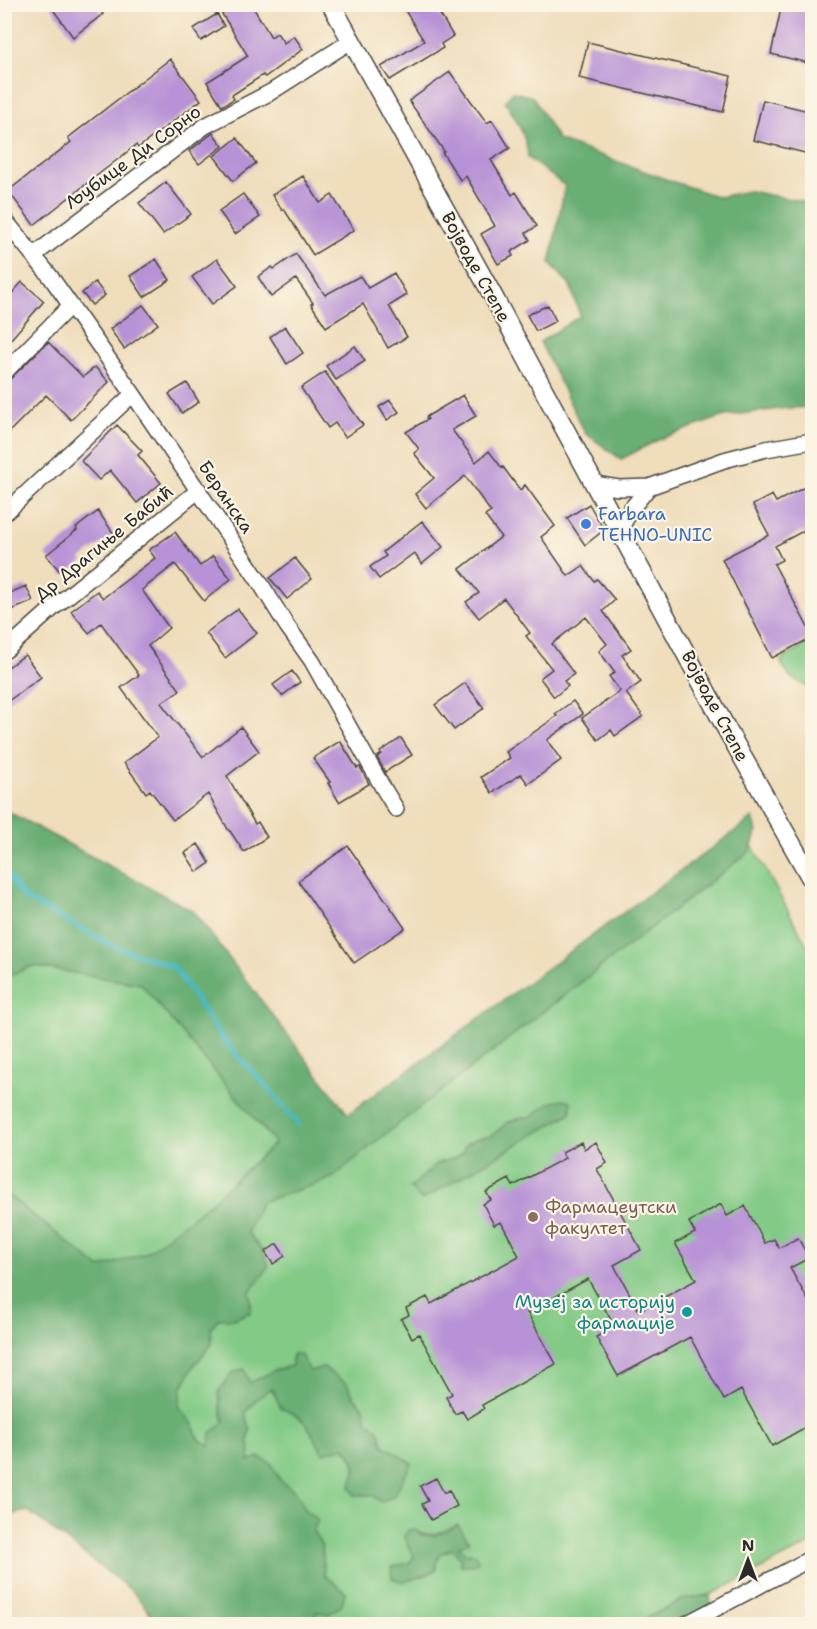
<svg xmlns="http://www.w3.org/2000/svg" width="817" height="1629" font-family="'Shantell Sans',sans-serif">
<rect width="100%" height="100%" fill="#fcf5e5"/>
<filter id="ink" filterUnits="userSpaceOnUse"><feTurbulence type="fractalNoise" baseFrequency=".0167" numOctaves="2"/><feDisplacementMap in="SourceGraphic" scale="12" xChannelSelector="R" yChannelSelector="G"/><feConvolveMatrix kernelMatrix="1 2 1 2 8 2 1 2 1" color-interpolation-filters="sRGB"/></filter>
<filter id="wash" filterUnits="userSpaceOnUse"><feTurbulence type="fractalNoise" baseFrequency=".008" numOctaves="4" result="noise"/><feDisplacementMap in="SourceGraphic" scale="24" xChannelSelector="R" yChannelSelector="G"/><feGaussianBlur stdDeviation="1.35" result="paint"/><feColorMatrix in="noise" values="0 0 0 0 0 0 0 0 0 0 0 0 0 0 0 0 0 1.4 0 .05"/><feComposite in="paint" operator="in"/></filter>
<g filter="url(#wash)">
<rect width="100%" height="100%" fill="#efddbb"/>
<path fill="#82ca86" stroke="#567a58" stroke-width="1.5" fill-rule="evenodd" d="M812,640v50l-23,-14 -9,-15z
M747,836l65,118v589l-102,52 -26,4 -49,25h-323l5,-13 28,-19 -21,-17 -2,-29 -10,-15 5,-11 -11,-9 -9,-17 -17,-14 -9,-17 -22,-2 1,-12 -2,-7 2,-13 -5,-16 11,-13 15,-12 10,20c10,5 22,9 28,20 6,9 8,17 15,25l20,-6c13,16 15,20 6,39l5,9h17l28,-12 12,-20 -29,-18 -4,-15 -12,-9 -3,-13 -10,-11 -7,-13 -24,-17 -12,4 -19,-5 -17,4 -55,36 5,17 -14,23 -13,-7 -5,-15 -14,-17 3,-19 12,-23 18,-21 -1,-16 7,-9h15l18,-7 -1,-21 13,-16 -2,-26 -14,-17 14,-30 64,-21 425,-330zM458,1526v20l8,8 5,-1 4,1 2,7 -4,4 -13,-7 -7,-9 -12,4 -5,10 -45,4 18,-4 6,-7c-6,-9 -11,-16 -7,-26 23,8 29,4 50,-4z
M33,966l108,18 134,159 -67,62 -62,48 -46,15 -95,-75 -1,-216z"/>
<path fill="#69ae73" stroke="#4a6c4f" stroke-width="1.5" d="M513,92l20,5 25,43 113,41 48,16 30,-6 63,12v204l-26,1 -61,8 -63,22 -41,21 -36,-26 -45,-91 40,-26 -10,-31 -20,-22 15,-77 -37,-28c0,-20 -13,-40 -23,-57z
M5,810l188,101 155,203 405,-296 4,13 -7,20 -376,292 -39,33 -10,5 -64,21 -14,30 14,17 8,16 -6,10 -13,16 1,21 -18,7h-15l-7,9 1,16 -18,21 -12,22 -3,20 14,17 5,15 12,7 1,-13 13,-10 -4,-17 -1,-15 13,-18 12,-4 6,14 25,-13 17,-4v-12h8l10,17 13,-4 24,17 7,13 10,11 3,13 12,9 4,15 29,18 -19,34 -12,5 -9,-7h-17l-5,-9c9,-19 7,-23 -5,-39l-21,6c-7,-7 -9,-16 -15,-25 -6,-10 -18,-15 -28,-20l-9,-20 -16,12 -11,13 5,16 -2,13 2,7 -1,12 10,-4 12,6 9,17 17,13 9,18 12,9 -5,11 9,15 2,29 21,17 -3,13 -13,9 -12,-2 -5,12h-153l-27,-33 -104,-80 -23,5v-323l95,75 46,-15 62,-48 67,-62 -134,-159 -108,-18 -28,11z
M563,1099l8,2v12l-149,87 -12,-12 28,-25 17,-5 8,-5 2,-8 11,-6 15,-3 16,-13 16,-6h7l19,-14z
M458,1525l11,17 -11,5 8,7 5,-1 4,1 3,7 -5,4h-13v-7l-7,-9 -12,4 -5,10v7l-12,6 -22,6 -10,-4 -1,-11 18,-4 5,-7 -6,-10 -3,-10 3,-6 7,-1 7,6h14z
M710,1595l1,11 -37,18h-39l49,-25z"/>
<g fill="none" stroke-linecap="round" stroke-linejoin="round">
<path stroke="#4ab9c2" stroke-width="5" d="M4,870l19,27 88,48 63,22 51,75 44,47 29,35"/>
</g>
<g id="blocks">
<path fill="#b892d6" d="M49,4h46l8,10 -30,23z
M237,4h14l20,33 6,-4 7,10 10,-7 9,13 -38,28 -2,-2 -31,20 2,4 -12,7 -15,-24 41,-26 -26,-42z
M401,4h33l19,32 -12,8 2,4 -53,32 -9,-13 43,-26z
M782,4h31v60l-42,-10z
M217,14l7,12 -23,15 -8,-12z
M588,42l143,34 -8,36 -144,-34z
M170,59l31,41 -63,48 -2,-3 -102,80 -26,-34 63,-49 -3,-4z
M450,72l37,51 5,-3 18,28 -19,12 21,35 4,-3 21,34 -11,7 4,7 -19,12 2,4 -15,8 -17,-30 14,-8 -29,-50 -6,4 -18,-28 2,-1 -35,-50z
M763,100l50,12v43l-60,-15z
M213,133l10,13 -24,18 -10,-13z
M237,138l19,25 -23,18 -19,-25z
M303,176l17,27 12,-8 22,35 -41,25 -29,-46 -2,1 -10,-15z
M166,182l25,32 -28,20 -24,-31z
M243,194l17,23 -25,17 -16,-23z
M296,254l29,41 35,-19 8,12 26,-15 13,22 -18,11 18,31 -19,11 -25,-44 -37,23 -15,-23 2,-1 -17,-24 -25,18 -13,-20 14,-10 2,2z
M156,259l14,21 -26,17 -14,-21z
M217,259l20,27 -25,18 -20,-27z
M22,282l22,19 -40,46v-45z
M95,282l10,13 -13,10 -10,-12z
M143,305l15,19 -34,25 -14,-20z
M548,305l8,16 -20,10 -9,-16z
M285,326l18,27 -16,11 -17,-27z
M48,342l35,35 12,-10 14,15 -38,38 -25,-25 -42,42v-52z
M355,346l10,15 -29,19 -10,-14z
M325,372l38,53 -18,12 -10,-14 -7,5 -27,-40z
M187,383l12,19 -17,11 -13,-19z
M463,395l13,21 -24,14 24,32 13,-11 13,17 1,-1 17,23 5,-5 30,41 -14,11 27,39 15,-10 11,15 3,-2 18,21 -12,11 28,38 -9,6 19,27 -15,11 17,23 -28,20 -4,-6 -13,10 -16,-22 38,-27 -11,-15 6,-3 -16,-22 8,-7 -21,-27 -34,27 22,30 -10,7 4,5 -14,11 -14,-19 12,-9 -26,-33 4,-3 -26,-35 -25,20 -13,-16 13,-9 -19,-24 41,-32 -16,-21 6,-4 -26,-36 -39,32 -11,-14 19,-16 -20,-25 5,-4 -13,-17 22,-13 -2,-2z
M390,400l9,12 -12,8 -8,-13z
M117,425l25,26 -4,4 23,28 -24,20 -27,-33 -11,10 -18,-19z
M805,487l8,13v49l-10,-18 -28,15 7,14 -8,4 39,73 -41,21 -50,-99 47,-24 -16,-30 19,-10 4,7z
M589,504l15,26 -19,15 -18,-27z
M98,511l16,23 -33,25 2,2 -19,15 -18,-21 31,-25 -1,-2z
M422,521l21,26 -21,17 -8,-11 -35,26 -9,-12 16,-11 -3,-4z
M175,532l25,34 13,-10 18,23 -27,22 -29,-37 -33,26 27,38 -21,18 32,44 -19,13 42,54 38,-30 18,24 -32,25 28,48 3,-2 9,15 -23,15 -14,-21h-1l-21,-37 -35,26 -23,-30 -4,3 -22,-30 34,-26 -37,-49 18,-13 -38,-52 -12,10 -18,-22 26,-20 6,7 52,-40 -6,-8z
M295,558l17,21 -25,20 -17,-21z
M26,586l7,15 -21,9 -7,-15z
M238,609l19,24 -32,25 -19,-25z
M25,655l16,22 -37,27v-34z
M292,671l8,11 -18,14 -9,-11z
M465,683l19,25 -30,22 -19,-25z
M573,701l10,13 -36,26 14,20 -33,24 -7,-10 -29,19 -11,-16 29,-19 -4,-6 51,-36 -2,-2z
M401,738l11,17 -27,17 -8,-15 5,-3 -2,-2z
M340,741l17,27 3,-1 9,17 -30,18 -11,-19 2,-1 -17,-24z
M198,844l12,19 -13,9 -12,-19z
M348,846l57,82 -51,35 -56,-82z
M581,1142l3,7 12,-7 11,21 -10,6 44,81 -27,15 25,46 57,-31 -21,-37 20,-10 -6,-11 32,-18 6,12 18,-10 20,37 9,-4 5,9 19,-10 11,20 -19,10 23,41v114l-41,23 -31,-56 -17,10 -34,-63 -72,39 -22,-39 19,-10 -27,-48 -61,33 29,52 -74,41 2,4 -17,10 -5,-8 -7,3 -9,-17 6,-3 -33,-60 -7,4 -11,-19 8,-4 -3,-7 21,-11 4,7 88,-48 -18,-34 -7,3 -11,-21 8,-4 -5,-8 23,-13 4,7 52,-28 -3,-6z
M277,1244l8,12 -12,8 -8,-12z
M436,1478l8,15 5,-3 8,16 -26,14 -9,-16 6,-3 -8,-15z"/>
</g>
</g>
<g filter="url(#ink)">
<use href="#blocks" fill-opacity="0" stroke="#484641" stroke-width="1.5"/>
<g fill="none" stroke-linecap="round" stroke-linejoin="round">
<defs>
<path id="minor" d="M4,219l46,57 83,118 126,187 28,45 25,35 70,125 14,23
M34,255l171,-129 66,-34 80,-51
M4,373l66,-67
M594,484l25,4 30,-1
M4,514l129,-120
M620,530l11,-21 18,-22 75,-27 42,-11 46,-8
M6,650l47,-42 146,-118
M686,1624l126,-66"/>
<path id="tertiary" d="M331,4l161,290 234,434 86,152"/>
</defs>
<use href="#minor" stroke="#484641" stroke-width="18"/>
<use href="#tertiary" stroke="#484641" stroke-width="21"/>
<use href="#minor" stroke="#fff" stroke-width="15"/>
<use href="#tertiary" stroke="#fff" stroke-width="18"/>
</g>
</g>
<circle fill="#3f7fe0" stroke="#fcf5e5" stroke-width="2" cx="586" cy="524" r="6"/>
<circle fill="#8d6e63" stroke="#fcf5e5" stroke-width="2" cx="533" cy="1217" r="6"/>
<circle fill="#0f9aa8" stroke="#fcf5e5" stroke-width="2" cx="687" cy="1312" r="6"/>
<g text-anchor="middle" dominant-baseline="central" stroke-width="4.5" stroke-linejoin="round" paint-order="stroke">
<g font-size="18" fill="#2b2b2b" stroke="#fcf5e5">
<text transform="translate(133 157) rotate(-36)">Љубице Ди Сорно</text>
<text transform="translate(476 267) rotate(61)">Војводе Степе</text>
<text transform="translate(226 497) rotate(56)">Беранска</text>
<text transform="translate(104 543) rotate(-39)">Др Драгиње Бабић</text>
<text transform="translate(715 706) rotate(62)">Војводе Степе</text>
</g>
<g font-size="18" fill="#366cbe" stroke="#fcf5e5" text-anchor="start">
<text x="598" y="514">Farbara<tspan x="598" dy="21">TEHNO-UNIC</tspan></text>
</g>
<g font-size="18" fill="#785e54" stroke="#fcf5e5" text-anchor="start">
<text x="545" y="1207">Фармацеутски<tspan x="545" dy="21">факултет</tspan></text>
</g>
<g font-size="18" fill="#0d838f" stroke="#fcf5e5" text-anchor="end">
<text x="675" y="1302">Музеј за историју<tspan x="675" dy="21">фармације</tspan></text>
</g>
</g>
<rect width="817" height="1629" fill="none" stroke="#fcf5e5" stroke-width="24"/>
<g transform="translate(748 1560)" stroke="#fcf5e5" stroke-width="4.5" paint-order="stroke">
<path d="M0-4.5L10 22L0 15L-10 22Z" fill="#2b2b2b"/>
<text y="-9" font-size="16" font-weight="bold" text-anchor="middle" fill="#2b2b2b">N</text>
</g>
</svg>
